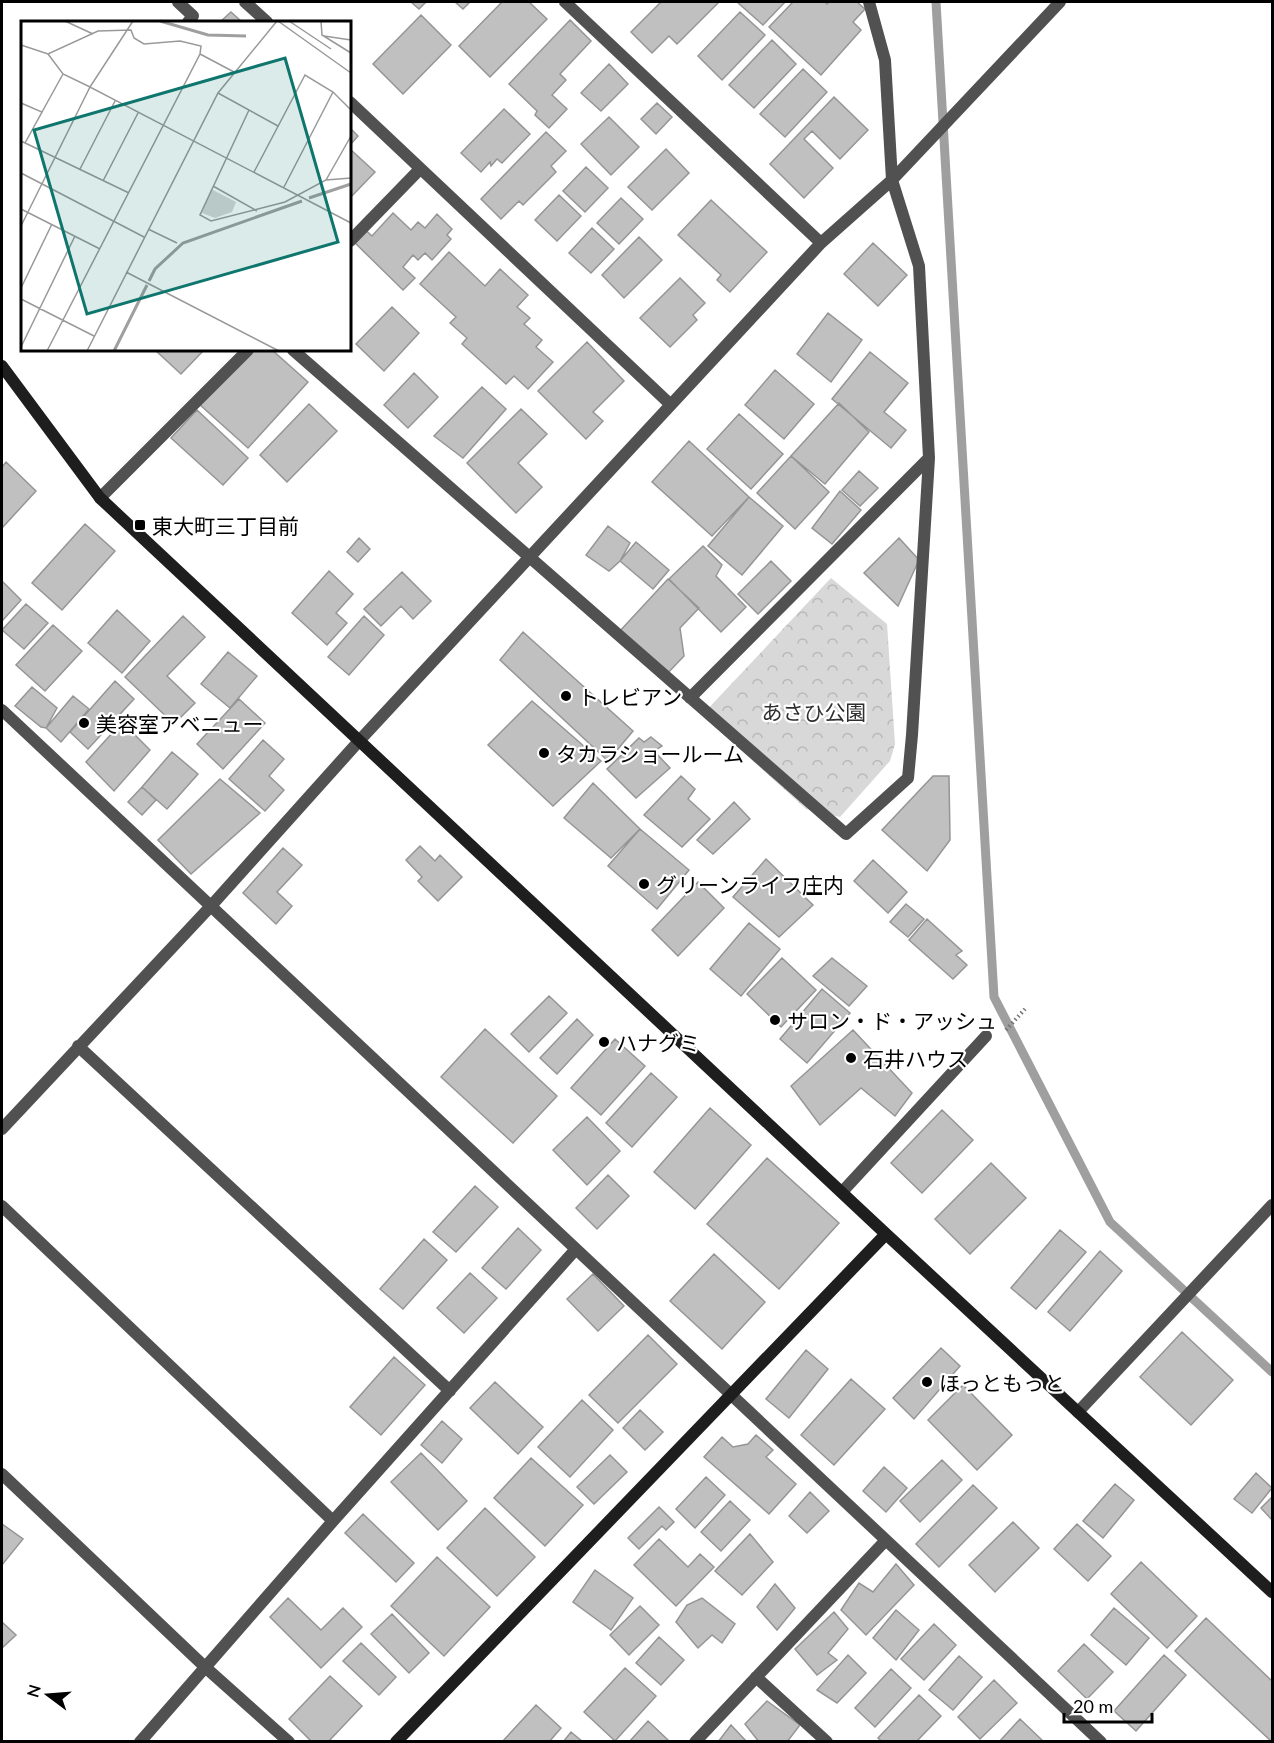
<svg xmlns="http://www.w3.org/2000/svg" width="1274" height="1743" font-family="Lato,'Noto Sans JP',sans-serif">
<defs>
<pattern id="forest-crowns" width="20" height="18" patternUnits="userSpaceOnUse" patternTransform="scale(1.5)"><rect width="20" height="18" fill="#d8d8d8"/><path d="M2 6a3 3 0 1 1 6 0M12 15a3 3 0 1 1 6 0" fill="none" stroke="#b8b8b8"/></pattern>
</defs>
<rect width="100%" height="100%" fill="#fff"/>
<path fill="url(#forest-crowns)" d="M831,578l56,46 8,120 -5,17 -50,56 -34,-8 -104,-94z"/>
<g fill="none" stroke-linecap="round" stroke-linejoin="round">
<path stroke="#9f9f9f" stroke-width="9" d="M936,2l58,995 116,225 162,150"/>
</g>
<path fill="#c0c0c0" stroke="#959595" stroke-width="1.5" d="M411,2h15l-7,7z
M455,2h15l-7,7z
M502,2h27l18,17 -57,58 -31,-31z
M661,2h58l-42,42 -8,-8 -17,17 -21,-21z
M737,2h48l-22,23z
M793,2h32l2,2 2,-2h28l8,7 -12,13 8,8 -40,45 -52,-48z
M231,12l11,10h-22z
M740,12l25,23 -43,45 -24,-24z
M421,15l30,30 -48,49 -30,-30z
M570,20l21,21 -31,33 6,6 -14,15 15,14 -18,19 -14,-13 2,-4 -28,-27z
M772,40l24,24 -42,44 -25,-23z
M609,64l19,20 -27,27 -20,-18z
M803,69l24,23 -42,45 -25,-23z
M834,97l34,33 -28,29 -28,-28 -8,8 29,29 -29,30 -34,-34z
M657,103l15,14 -16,17 -15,-15z
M504,109l26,25 -28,29 -5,-4 -6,7 -1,-4 -9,10 -20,-19z
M609,117l30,30 -28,28 -30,-31z
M350,128l8,8 -8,9z
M546,132l20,19 -15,15 5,6 -33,33 -4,-4 -18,18 -20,-20z
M350,149l25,23 -25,26z
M666,149l23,24 -37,37 -24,-23z
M586,167l22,21 -23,24 -22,-21z
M559,195l22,21 -24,25 -22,-21z
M621,198l22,21 -24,25 -22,-21z
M711,200l56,52 -37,40 -13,-12 4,-5 -43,-40z
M393,213l18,17 7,-8 7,6 12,-14 15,15 -5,6 4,4 -19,21 -7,-7 -7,7 -5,-5 -10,12 12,11 -12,12 -53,-52 11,-12 11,10z
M592,228l22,21 -23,24 -22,-20z
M639,237l23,23 -38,38 -22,-23z
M873,243l34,32 -29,31 -34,-32z
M449,252l36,34 15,-17 28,26 -11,12 13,11 -6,6 18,16 -6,7 17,15 -25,27 -14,-13 -8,8 -44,-40 5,-6 -17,-15 6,-6 -36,-33z
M680,278l25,25 -12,12 4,5 -27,27 -30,-29z
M392,307l27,26 -35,38 -28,-27z
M828,313l34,27 -31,42 -34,-28z
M587,342l37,39 -31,31 10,9 -17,18 -48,-48z
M155,350h49l-23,24z
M249,350h23l36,32 -60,66 -49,-44z
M870,352l38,31 -24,29 22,18 -15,18 -59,-49z
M775,370l39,34 -30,35 -39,-34z
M414,373l24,24 -30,31 -24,-23z
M482,387l24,22 -43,49 -29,-22z
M839,403l30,29 -44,52 -34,-28z
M309,404l28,27 -50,51 -27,-27z
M521,409l26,25 -29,29 24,24 -26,26 -49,-50z
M197,410l51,48 -25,27 -52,-47z
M739,414l44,40 -32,35 -44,-40z
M689,441l60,56 -37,39 -60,-54z
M791,456l38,36 -34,37 -38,-36z
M6,462l30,29 -34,37v-61z
M859,471l19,17 -18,18 -18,-16z
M840,491l21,19 -29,34 -20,-16z
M749,497l34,29 -41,49 -34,-29z
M85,524l30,27 -53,59 -30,-27z
M608,526l22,17 -10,18 -11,10 -23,-16z
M359,538l11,11 -12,13 -11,-10z
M899,538l20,22 -21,46 -34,-33z
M636,542l33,28 -16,19 -33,-28z
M703,546l19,19 -6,11 30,31 -25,25 -52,-53z
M771,561l20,20 -33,33 -20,-20z
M329,571l24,23 -17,19 11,10 -20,22 -35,-32z
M402,572l29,29 -18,18 -12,-13 -20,20 -17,-17z
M668,579l31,29 -19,20 4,28 -19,20 -46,-44z
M2,581l19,19 -19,21z
M26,604l22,19 -24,26 -22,-19z
M117,610l33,31 -28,32 -34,-30z
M183,616l22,21 -38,39 28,27 -21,21 -49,-47z
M364,616l20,19 -35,40 -21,-18z
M53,625l29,26 -37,40 -29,-26z
M523,632l110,99 -25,30 -108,-101z
M228,652l29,24 -27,32 -29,-24z
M115,681l19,18 -46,50 -18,-17z
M32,687l25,21 -11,20 -5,-1 -26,-21z
M73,696l16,13 -28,33 -15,-14z
M239,699l26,24 -42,46 -26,-25z
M532,701l69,60 -48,45 -65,-61z
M122,722l28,28 -36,41 -28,-29z
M651,737l11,9 -8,5 16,17 -34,30 -29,-29 32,-31 5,4z
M263,740l21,19 -15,17 15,14 -19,21 -36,-32z
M172,752l26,22 -31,35 -25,-22z
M681,776l14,13 -7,10 22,20 -28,28 -38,-32z
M933,776h16l1,64 -23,31 -45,-41z
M220,779l40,34 -69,61 -33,-34z
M593,783l47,46 -29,29 -47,-40z
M142,787l14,13 -14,15 -14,-13z
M734,802l16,17 -37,35 -16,-14z
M640,829l49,41 -32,39 -49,-43z
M420,846l15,15 5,-6 22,22 -24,24 -20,-20 4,-4 -16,-17z
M283,848l19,17 -25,27 15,14 -16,18 -33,-31z
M766,859l47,46 -34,32 -46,-40z
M873,860l34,32 -19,21 -34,-32z
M698,882l26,26 -46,48 -26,-26z
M906,904l18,15 -16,18 -18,-15z
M927,919l35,32 -6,4 11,10 -14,14 -44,-39z
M749,923l31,26 -39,47 -31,-27z
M782,958l34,32 -35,37 -34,-33z
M832,958l35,28 -18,20 -36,-30z
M822,989l28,24 -43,50 -27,-24z
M549,996l18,17 -38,39 -18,-18z
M577,1019l16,16 -36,39 -17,-16z
M485,1029l72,67 -44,47 -72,-66z
M853,1030l59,63 -17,23 -34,-28 -41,37 -29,-39z
M615,1039l30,27 -44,49 -30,-27z
M651,1073l26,24 -45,50 -26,-24z
M710,1108l41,37 -56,64 -41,-37z
M942,1110l31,30 -51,53 -31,-30z
M587,1117l33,34 -33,34 -34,-35z
M767,1158l72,65 -60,66 -72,-65z
M991,1163l35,35 -56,56 -35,-35z
M608,1175l21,21 -32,33 -21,-21z
M475,1186l23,21 -42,45 -23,-20z
M518,1228l23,22 -35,39 -24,-21z
M1060,1230l26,22 -50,57 -25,-21z
M424,1239l23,21 -44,49 -23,-20z
M1100,1251l22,20 -52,60 -22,-19z
M714,1254l51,48 -43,47 -52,-48z
M470,1273l27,25 -33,35 -27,-25z
M593,1274l31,32 -26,25 -31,-32z
M1182,1332l51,48 -42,45 -51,-48z
M648,1335l29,29 -59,59 -29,-28z
M941,1348l19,18 -46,53 -21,-21z
M806,1350l22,19 -39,49 -23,-19z
M394,1357l31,28 -44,50 -31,-28z
M851,1379l34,30 -51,56 -33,-30z
M495,1382l48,45 -25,27 -48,-46z
M963,1385l49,50 -35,35 -49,-50z
M582,1400l31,30 -43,47 -32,-30z
M640,1410l23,22 -18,18 -22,-22z
M442,1421l20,18 -20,24 -21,-18z
M756,1435l17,15 -7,7 30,27 -27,30 -65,-57 18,-20 11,10 15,-3z
M421,1453l46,48 -29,29 -47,-48z
M610,1455l17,17 -33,32 -17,-17z
M531,1458l52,47 -38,41 -51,-48z
M942,1460l20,20 -42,42 -20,-21z
M884,1467l23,21 -21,24 -23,-21z
M1256,1473l16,15 -20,25 -18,-14z
M706,1477l19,18 -30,33 -19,-19z
M1115,1484l19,16 -31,38 -20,-17z
M973,1485l24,23 -58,59 -23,-23z
M810,1492l19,19 -22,22 -18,-17z
M1272,1497v23l-11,-12z
M730,1501l20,19 -29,31 -20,-19z
M659,1507l15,15 -8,8 -4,-4 -23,23 -11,-11z
M485,1508l50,49 -38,39 -50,-48z
M363,1514l51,49 -18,19 -51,-49z
M1013,1522l26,26 -44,44 -26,-27z
M2,1524l21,15 -21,26z
M1077,1524l34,32 -23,25 -34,-32z
M750,1534l23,28 -31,33 -27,-24z
M659,1539l29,28 12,-13 14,13 -38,39 -42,-41z
M437,1557l53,50 -46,49 -53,-50z
M1141,1562l56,54 -30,32 -56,-54z
M896,1564l18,21 -48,50 -25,-25 18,-27 14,9z
M595,1570l38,28 -22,32 -38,-28z
M775,1584l20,24 -18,22 -20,-23z
M288,1598l33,32 22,-22 19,19 -41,41 -51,-51z
M702,1598l33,26 -13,19 -10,-8 -14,13 -22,-26 11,-17z
M640,1606l19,19 -30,30 -19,-20z
M1114,1608l35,30 -23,27 -35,-30z
M896,1610l23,20 -23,30 -23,-22z
M834,1612l14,17 -20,24 9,7 -20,15 -22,-26z
M392,1614l37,39 -20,20 -38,-39z
M1206,1618l66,63v61l-97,-91z
M2,1622l14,13 -14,13z
M934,1624l22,21 -32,35 -23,-21z
M659,1637l25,23 -23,25 -25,-22z
M361,1643l35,34 -17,18 -36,-34z
M1084,1644l29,28 -26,27 -29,-28z
M848,1655l18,18 -29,30 -20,-13z
M1164,1655l22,20 -50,56 -22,-20z
M959,1656l23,21 -29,33 -24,-20z
M625,1668l31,28 -41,45 -31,-29z
M891,1669l20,19 -36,39 -20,-19z
M330,1676l32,30 -34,36h-16l-23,-23z
M994,1680l23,23 -37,36 -22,-22z
M919,1695l22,21 -25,26h-34l-4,-4z
M767,1701l33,24 -13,17h-28l-14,-18z
M536,1705l25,23 -12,14h-47z
M1020,1719l23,22v1h-44z
M648,1721l20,19 -2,2h-37z
M731,1725l16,17h-29z
M571,1732l12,10h-20z"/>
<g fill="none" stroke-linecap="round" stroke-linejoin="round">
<path stroke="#737373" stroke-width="4" stroke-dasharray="1.5 3" stroke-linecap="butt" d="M1006,1030l19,-21"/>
<path stroke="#515151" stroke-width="12" d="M178,2l15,14 -5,6"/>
<path stroke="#515151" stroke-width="12" d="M245,2l22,20
M565,2l256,241
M350,102l321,303
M350,241l70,-72
M293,350l553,484 62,-56 4,-43 17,-277 -10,-192 -27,-86 -7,-120 -16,-58
M100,498l148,-148
M690,698l239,-240
M2,710l1099,1032
M78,1046l372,345
M2,1129l209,-223 148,-165 462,-498 71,-63 168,-178
M842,1192l144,-156
M2,1206l331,315
M1078,1412l194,-207
M2,1474l203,193 84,75
M756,1677l71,65
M140,1742l193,-221 243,-272
M695,1742l191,-202"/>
<path stroke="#1e1e1e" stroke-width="12" d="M2,366l98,132 786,736 386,358
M396,1742l490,-508"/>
</g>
<g fill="#000" stroke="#fff" stroke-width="2">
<rect x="134" y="519" width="12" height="12" rx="3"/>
<circle cx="566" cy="696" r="6"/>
<circle cx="84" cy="723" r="6"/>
<circle cx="544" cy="753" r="6"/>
<circle cx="644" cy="884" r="6"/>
<circle cx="775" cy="1020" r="6"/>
<circle cx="604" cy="1042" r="6"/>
<circle cx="851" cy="1058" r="6"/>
<circle cx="927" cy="1382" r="6"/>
</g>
<g text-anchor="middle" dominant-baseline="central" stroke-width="4.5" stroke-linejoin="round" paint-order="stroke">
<g font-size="21" fill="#000" stroke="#fff" text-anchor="start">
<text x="152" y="525">東大町三丁目前</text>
<text x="578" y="696">トレビアン</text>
<text x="96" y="723">美容室アベニュー</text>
<text x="556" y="753">タカラショールーム</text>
<text x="656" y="884">グリーンライフ庄内</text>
<text x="787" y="1020">サロン・ド・アッシュ</text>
<text x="616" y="1042">ハナグミ</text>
<text x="863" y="1058">石井ハウス</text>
<text x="939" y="1382">ほっともっと</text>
</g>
<g font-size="21" fill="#2f2f2f" stroke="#fff">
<text x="814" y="711">あさひ公園</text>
</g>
</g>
<g transform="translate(21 21)">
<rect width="330" height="330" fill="#fff"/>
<path d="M190,168l25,13 -4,10 -17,6 -13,-5z" fill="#d8d8d8"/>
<path fill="none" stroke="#9f9f9f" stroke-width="3" d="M139,0l48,14 38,1M288,177l42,-14M128,260l6,-12 28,-26 119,-42M93,330l33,-66"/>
<path fill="none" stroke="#999" stroke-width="1.5" d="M44,0l28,13M257,0l73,52M268,0l42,28M300,0l1,14 29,18M303,15l27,4M0,24l27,9 50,-23 33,-1 3,8 10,6 36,-3 21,5 -1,8 -153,297M27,33l15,20 27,13 43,-66M179,33l34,18M197,72l60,33M0,82l21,9 -17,31M228,89l-49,105 11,6 74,-19 41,-22 25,-44M21,91l21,-38M0,120l108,52M59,148l35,-68M233,151l51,-97 28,17 18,18M0,152l123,64M305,159l25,-2M82,160l35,-68M192,165l44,25M263,166l49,-95M0,188l79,40M0,205l69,-139 261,136M127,208l29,14M105,251l153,79M0,267l31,-64M0,278l73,37M0,326l54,-111M66,330l131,-258 59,-72"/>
<path fill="#0f766e" fill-opacity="0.15" stroke="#0f766e" stroke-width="3" d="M264,37l53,184 -251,72 -53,-184z"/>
<rect width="330" height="330" fill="none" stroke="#000" stroke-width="3"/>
</g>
<rect width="1274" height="1743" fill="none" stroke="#000000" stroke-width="6"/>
<g transform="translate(48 1695) rotate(286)" stroke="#ffffff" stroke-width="4.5" paint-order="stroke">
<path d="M0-4.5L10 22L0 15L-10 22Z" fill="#000000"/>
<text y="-9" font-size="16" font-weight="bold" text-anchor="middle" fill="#000000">N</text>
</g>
<path d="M1064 1713v9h88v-9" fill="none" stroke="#000000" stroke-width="3"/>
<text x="1073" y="1713" font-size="18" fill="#000000" stroke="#ffffff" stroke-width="4.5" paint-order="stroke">20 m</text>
</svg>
